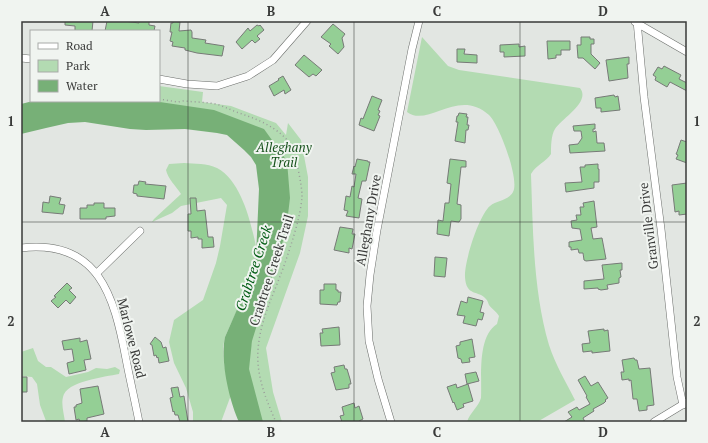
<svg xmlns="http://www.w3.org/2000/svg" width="708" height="443" font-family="'PT Serif',serif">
<rect width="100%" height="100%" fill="#e2e6e2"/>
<path fill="#b3dbb2" d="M422,37l26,29 11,4 121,18c11,14 -18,30 -25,41 -4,6 -4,18 -4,25 -5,8 -14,10 -20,20 2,57 2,116 18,171 6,19 17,37 26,55l-38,22h-70c3,-10 11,-14 14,-24 1,-22 -4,-61 16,-74l2,-8c-3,-5 -7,-7 -10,-11 -1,-2 -1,-4 -3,-6 -7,-9 -20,-2 -21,-22 -1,-15 14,-62 25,-71 7,-6 18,-5 23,-14 7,-12 -14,-68 -24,-77 -31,-28 -61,13 -82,-3z
M159,86l44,6 -1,10 29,4 45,17 10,12 2,-12 13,17 7,37v39l-8,37 -34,95 7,44 9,30h-31l-8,-25 24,-153 -5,-93 -37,-25 -163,-25h97z
M184,163c11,1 23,0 33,5 21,11 31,44 36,65 2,8 4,16 3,24 -5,28 -20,54 -31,80l-2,10 1,17 7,31 -10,27h-28v-10l-7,-24 -12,-25 -5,-21 5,-22 29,-20 13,-37 4,-17 7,-41 -6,-7 -40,8 -9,7 -20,9 2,-3 27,-25c-5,-8 -13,-15 -15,-24l3,-6z
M33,348l5,13 8,6h5l15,10 22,-5 8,-4 11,1 8,-2 5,3 -1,4c-14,3 -53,7 -56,23 -2,7 1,17 2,25l-19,-1 -6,-16 -3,-21 -5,-7 -11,-1v-24z"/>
<path fill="#77b077" d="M33,101h120l61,9 50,19 23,32 3,37 -4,33 -34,110 -3,28 14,53h-24c-10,-22 -19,-62 -14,-85l21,-48 10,-32 3,-68 -3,-24 -5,-8 -7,-7 -17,-15 -10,-2 -32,-4 -39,1 -16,-1 -45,-7 -17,1 -22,5 -25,6v-30z"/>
<path fill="#94cf95" stroke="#777a77" d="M65,21h28l-1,10h-17v-5l-10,-1z
M107,21h17l15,2v-2h10v4l6,1 -1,5h-49z
M173,21l7,1 -1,9 12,-1 1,2v6l14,2 -1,3 19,3 -2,10 -25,-3 -12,-3v-2l-13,-2 1,-4 -3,-1 2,-9h-2l1,-9h2z
M333,24l12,10 -3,4 2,9 -6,7 -9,-8 2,-2 -10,-7z
M257,25l2,1 1,-1 4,5 -7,6 3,3 -5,4 -3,-3 -10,9 -6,-7 12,-14 2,3z
M581,37h9v2h4v5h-3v10l9,9 -5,6 -12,-11h-5l-1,-13h4z
M547,41h23v9h-9v5h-5v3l-8,1z
M519,44v3l6,-1v10l-21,1v-5h-4v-7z
M457,49h8l-1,5 13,1v8l-20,-1z
M304,55l18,15 -6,6 -3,-2 -4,3 -14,-12z
M629,57v7h-2l1,14 -19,3 -3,-21z
M664,66l17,9 -2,4 8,4v8l-17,-9 -3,5 -12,-7 1,-3 -3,-2 5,-8 4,2z
M283,76l8,14 -6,4 -1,-4 -10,6 -5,-10 10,-6 -1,-1z
M614,95l1,2 3,-1 2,14 -19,2v-4h-5l-1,-10z
M372,96l10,4 -4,10 2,1 -2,4 2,1 -6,15 -15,-6 2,-7 2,1z
M459,113l8,1 -1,3h2l-1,8h2l-1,5h-2l-1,13 -10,-2 3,-19h-2l1,-6h1z
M595,124v5h-2v3l3,-1 1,12h7l1,8 -35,2 -1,-8 9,-1 4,-6 -1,-7h-7l-1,-5z
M681,140l6,2v21l-11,-4 2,-4 -2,-1 1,-2z
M357,159l11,2v1h2l-4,19h-4l-4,17 4,1 -3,19 -13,-2 2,-5 -4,-1 2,-14 4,1 2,-11 2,1 2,-13h-4l2,-8 1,1z
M450,159l16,2v6h-5l-4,37 4,1v14l-2,3 -8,-1 -2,15 -12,-2 1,-14 5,1 2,-18h4l2,-19 -4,-1z
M598,164v5h1v13h-5v6l-28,4 -1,-9 17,-1 -2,-15h5v-2z
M139,181l7,1 -1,2 21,2 -2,13 -27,-3v-2l-4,-1 1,-8h4z
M687,183v31l-8,1v-4l-4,1 -3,-27z
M50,196l11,2 -2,6 6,1 -2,9 -21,-2 1,-10 6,1z
M190,198h6l1,13 8,-1 3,27h5l1,10 -12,1v-9h-4v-2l-7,1v-7h-3v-17h3z
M594,201l3,26 -6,1 2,11 9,-1 4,21 -20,2 -2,-1 -1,-7h-4l-1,-4 -7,1v-3h-2v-5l13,-2 -2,-11 -8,-1 -1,-7 6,-1 -1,-5h5l-1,-8h4l-1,-4z
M94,203h10v5h11v8l-9,1v2h-26v-11h7v-3h7z
M340,227l13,2 -1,5h3l-3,15 -3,-1v5l-15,-3z
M435,257l12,1 -2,19 -11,-1z
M622,263v7h-2l1,7 -2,1v5l-12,2 1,4 -7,1 -3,-1v-1l-14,1v-8l20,-2 -2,-14z
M67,283l5,5 -3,2 7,7 -6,7 -4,-4 -8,8 -7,-7 5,-4 -2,-1z
M324,284h12v6h2v2h3l-1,10h-2l-1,3 -17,-1v-14h4z
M468,297l15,4 -3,11 4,1 -2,7 -4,-1 -2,7 -13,-3 2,-7 -8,-1 4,-14 6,2z
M339,327l1,18 -19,1 -1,-13h3l-1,-4z
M604,329v2l4,-1 2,21 -18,2v-2l-9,1 -1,-8 8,-1 -2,-12z
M155,337l6,5 2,6 3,-1 3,14 -10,2 -1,-6 -1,1 -1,-3 -2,1 -2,-11 -2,-1z
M80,338v4l7,-2 4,19 -7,1 2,10 -17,4 -2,-11 7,-2 -2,-12 -8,1 -2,-9z
M472,339l3,18 -6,1 1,4 -8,1 -1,-4 -3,-1 -2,-12 4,-1v-3z
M634,358l1,2h2l2,9 11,-1 4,37 -7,1v4l-8,1 -2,-12h-4l-2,-19 -2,1v-2l-7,1 -1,-8h3l-2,-12z
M344,365l1,4h2l3,10 1,5h-2v4l-13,2 -5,-17 4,-1 -1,-5z
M476,372l3,9 -12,3 -2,-10z
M585,376l6,10 7,-4 10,16 -3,2 1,1 -2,2 -11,6 1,2 -11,7 2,4h-21l8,-5 -4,-5 9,-5 2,3 11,-6 -4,-7 1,-1 -9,-16z
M21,377h6v15h-6z
M456,384l1,4 11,-4 5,17 -10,3 1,3 -7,3 -3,-8 -1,1 -6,-16z
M98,386l6,28 -17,4v3l-7,1 -1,-3 -3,1 -2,-13h2v-2l6,-2 -2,-14z
M178,387l2,10 4,-1 4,26h-8l-2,-7h-3l-1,-4 -1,1 -3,-14 3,-1 -2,-9z
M354,403l1,5 4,-2 4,13 -4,2v1h-17l-2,-6 4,-1 -2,-8z"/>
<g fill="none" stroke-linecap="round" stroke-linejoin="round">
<defs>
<path id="minor" d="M637,21l7,76 17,132 16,148 6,28
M635,22l52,30
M21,58l10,1
M159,79l28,5 30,2 31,-10 25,-16 34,-39
M21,248c78,-9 93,48 105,111 4,21 9,42 13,63
M97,273l43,-42
M391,422l-13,-43 -9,-38 -2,-35 3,-31 7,-45 35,-181 7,-28
M654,422l33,-20"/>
</defs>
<use href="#minor" stroke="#6b6e6b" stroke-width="8"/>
<path stroke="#9a9c9a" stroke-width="1.5" stroke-dasharray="1 3" stroke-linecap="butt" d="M159,99l19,3 5,-1c11,1 22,1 33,3 7,2 13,5 20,8 18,6 38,13 52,29 7,9 14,43 14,55 -1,20 -11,49 -17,67 -10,29 -25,56 -27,87 -2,25 8,50 18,72"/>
<use href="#minor" stroke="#fff" stroke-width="7"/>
</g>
<path fill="none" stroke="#393a39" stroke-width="1" stroke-opacity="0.55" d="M188,21v401M354,21v401M520,21v401M21,222h666"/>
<g text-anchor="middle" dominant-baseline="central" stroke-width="4" stroke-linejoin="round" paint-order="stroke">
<g font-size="13" font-style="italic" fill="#17521c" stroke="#f0f4f0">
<text x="284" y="147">Alleghany<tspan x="284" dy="15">Trail</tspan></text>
</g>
<g font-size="13" fill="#393a39" stroke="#f0f4f0">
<text transform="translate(368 220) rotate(-80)">Alleghany Drive</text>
<text transform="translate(648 226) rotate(-97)">Granville Drive</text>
<text transform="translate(271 270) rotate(-72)">Crabtree Creek Trail</text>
<text transform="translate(132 338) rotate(76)">Marlowe Road</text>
</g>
<g font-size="14" font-style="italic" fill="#005c13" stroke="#f0f4f0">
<text transform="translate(253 268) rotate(-72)">Crabtree Creek</text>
</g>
</g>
<rect width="708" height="443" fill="none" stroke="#f0f4f0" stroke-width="44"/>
<rect x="30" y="30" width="130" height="72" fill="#f0f4f0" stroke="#a7aaa7"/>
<rect x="38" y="43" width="20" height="6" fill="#ffffff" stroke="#a7aaa7"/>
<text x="66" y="50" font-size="12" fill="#393a39">Road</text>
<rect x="38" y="60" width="20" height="12" fill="#b3dbb2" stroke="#a7aaa7"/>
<text x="66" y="70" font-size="12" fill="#393a39">Park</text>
<rect x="38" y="80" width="20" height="12" fill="#77b077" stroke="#a7aaa7"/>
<text x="66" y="90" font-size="12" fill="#393a39">Water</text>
<rect x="22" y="22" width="664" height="399" fill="none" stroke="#393a39" stroke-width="1.5"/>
<g font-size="13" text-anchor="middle" font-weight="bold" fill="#393a39">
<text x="105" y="16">A</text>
<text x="271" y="16">B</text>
<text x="437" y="16">C</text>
<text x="603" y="16">D</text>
<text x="11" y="126">1</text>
<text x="697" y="126">1</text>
<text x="11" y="326">2</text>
<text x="697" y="326">2</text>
<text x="105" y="437">A</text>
<text x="271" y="437">B</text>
<text x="437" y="437">C</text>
<text x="603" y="437">D</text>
</g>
</svg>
